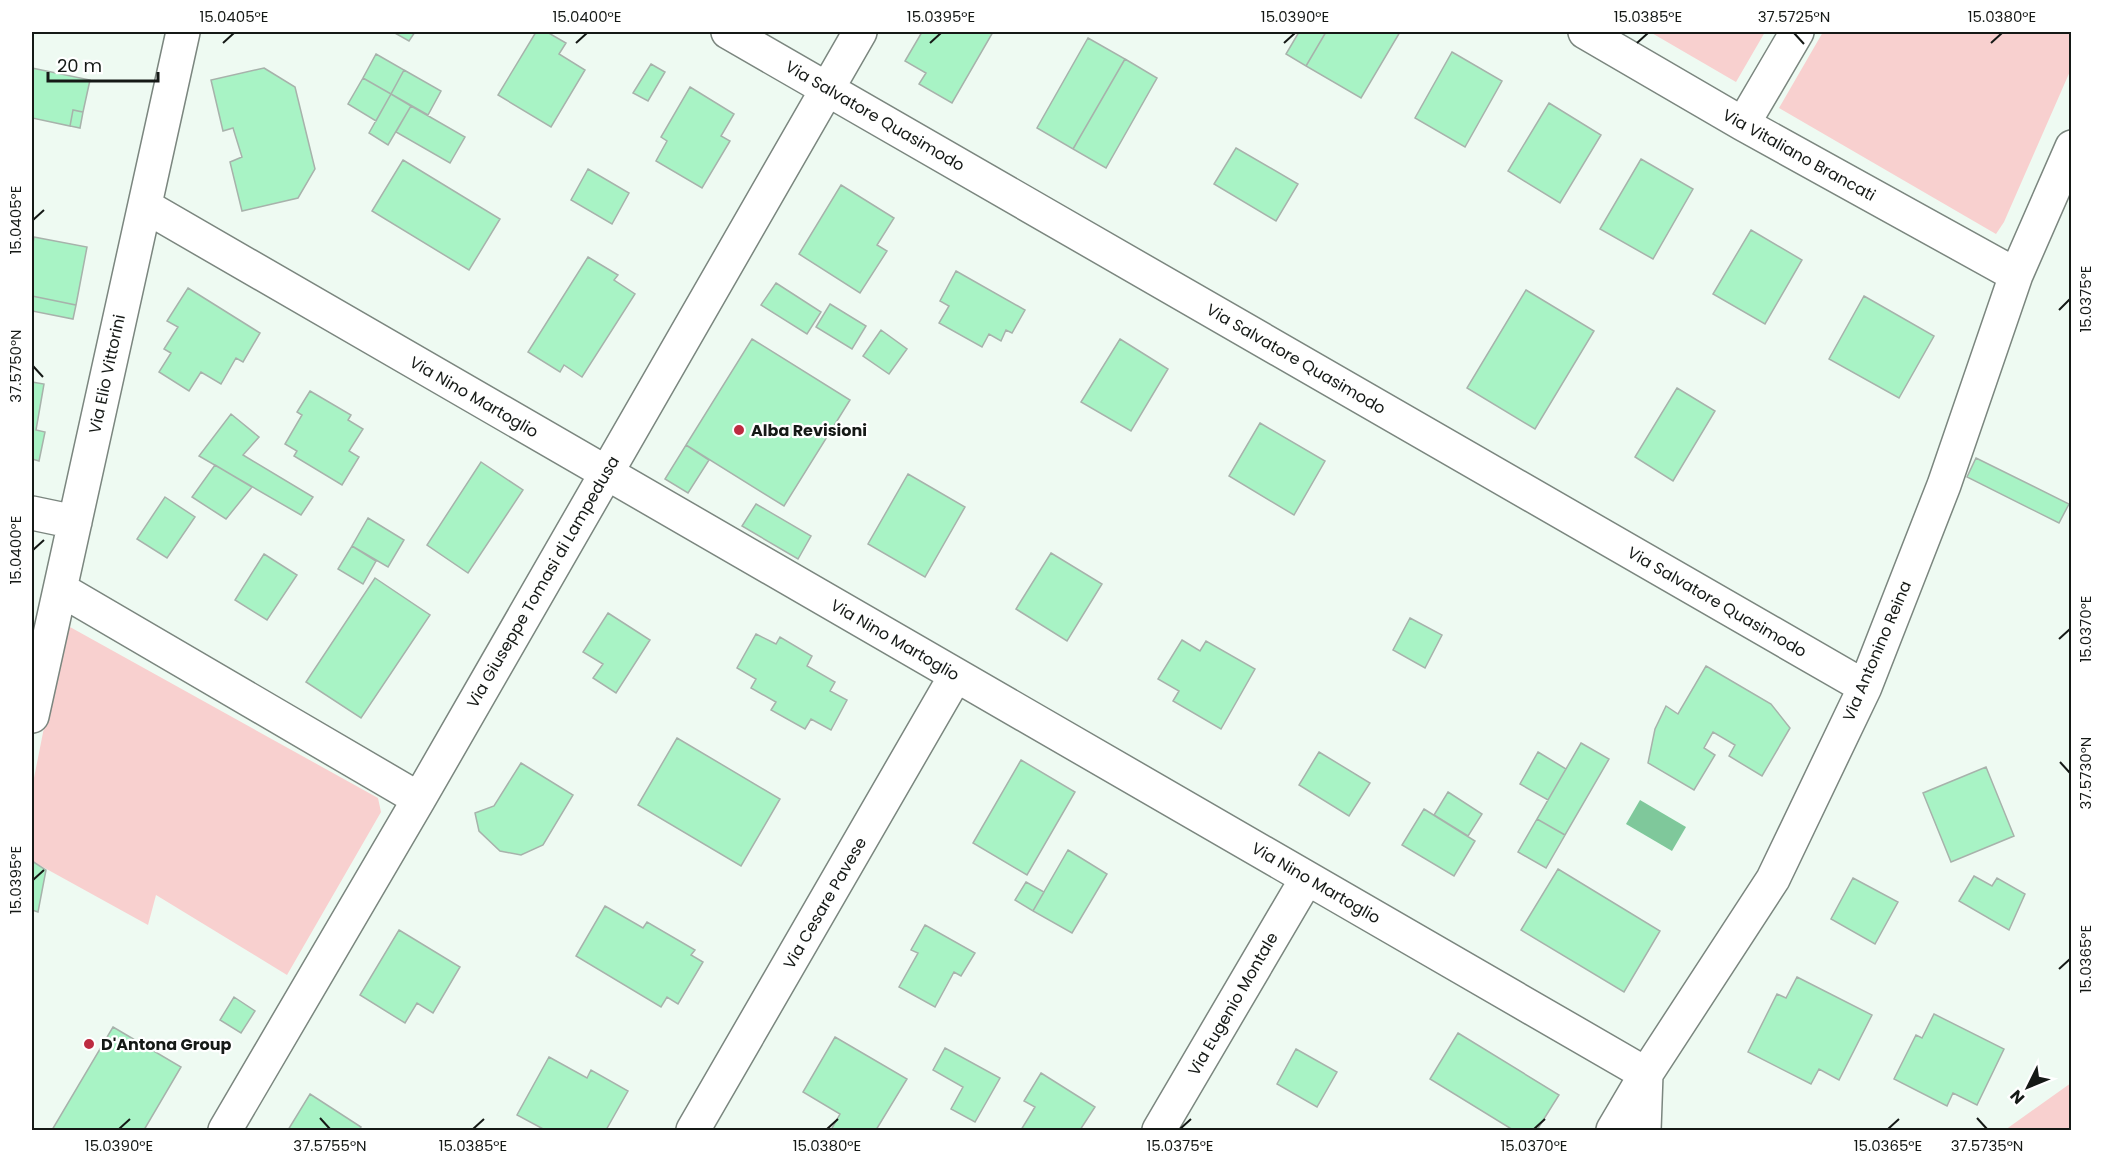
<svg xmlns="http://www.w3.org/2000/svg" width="2103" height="1162" font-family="Poppins,sans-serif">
<rect width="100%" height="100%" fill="#eefaf2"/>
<path fill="#f8d0cf" d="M1650,32h115l-29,50z
M1823,32h248v37l-67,153 -8,12 -217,-126z
M70,627l308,171 3,14 -94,163 -131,-80 -8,30 -116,-64v-73l30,-151z
M2071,1083v47h-66z"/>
<path fill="#7fc89b" d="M1640,800l46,27 -14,24 -46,-27z"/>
<path fill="#a8f3c5" stroke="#a7b2ab" stroke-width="1.5" d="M393,32h22l-6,9z
M536,32h11l19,11 -7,11 26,16 -34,57 -53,-32z
M922,32h71l-41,71 -33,-19 7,-11 -21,-12z
M1299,32h27l-20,34 -20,-12z
M1326,32h74l-39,66 -55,-32z
M1088,38l37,21 -52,90 -36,-21z
M1452,52l50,29 -37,66 -50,-29z
M376,54l28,16 -13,24 -28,-16z
M1125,59l32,19 -51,90 -33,-19z
M651,64l14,8 -17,29 -15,-8z
M32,68l58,12 -7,32 -10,-2 -3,16 -38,-8z
M264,68l31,19 20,82 -17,29 -56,13 -12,-49 12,-5 -9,-29 -10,3 -12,-51z
M404,70l37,21 -13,24 -37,-21z
M363,78l28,16 -15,27 -28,-17z
M690,87l44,27 -13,22 9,5 -28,47 -46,-27 11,-20 -6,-4z
M391,94l20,12 -23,39 -19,-12z
M1549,103l52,32 -41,68 -52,-32z
M411,106l54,31 -15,26 -54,-31z
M73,110l10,2 -3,16 -10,-2z
M1236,148l62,36 -22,37 -62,-37z
M1641,159l52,30 -40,70 -53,-30z
M403,160l97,59 -31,51 -97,-59z
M588,169l41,24 -17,31 -41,-24z
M841,185l53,33 -17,27 10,6 -27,42 -61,-39z
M1751,230l51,30 -37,64 -52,-30z
M34,237l53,10 -11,58 -44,-9v-47z
M588,257l30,18 -4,5 21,14 -53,83 -18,-12 -4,7 -32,-20z
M956,271l69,39 -13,23 -6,-3 -5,11 -12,-7 -7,13 -43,-24 10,-17 -9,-5z
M776,283l45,29 -14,22 -46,-29z
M188,288l72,45 -17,29 -7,-4 -15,26 -20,-12 -12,19 -30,-19 12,-19 -7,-4 14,-22 -11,-6z
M1526,290l68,41 -59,98 -68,-41z
M32,296l44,9 -3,14 -41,-8z
M1864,296l70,40 -35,62 -70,-39z
M830,304l36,22 -14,23 -36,-22z
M881,330l26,19 -18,25 -26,-18z
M752,339l98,61 -66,106 -98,-61z
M1120,339l48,30 -37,62 -50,-29z
M32,382l12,2 -8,46 9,2 -6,29 -7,-2z
M1677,388l38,23 -42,70 -38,-24z
M310,391l41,24 -3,5 15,9 -14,22 10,6 -17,28 -48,-29 3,-5 -12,-7 17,-29 -5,-3z
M231,414l28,23 -16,18 70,42 -12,18 -102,-59z
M1260,423l65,38 -31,54 -65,-39z
M686,445l23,15 -21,33 -23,-14z
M1976,458l93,46 -10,19 -92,-46z
M481,462l42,28 -55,83 -41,-28z
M215,465l37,22 -26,32 -34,-22z
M908,474l57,33 -40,70 -57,-33z
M165,497l30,20 -28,41 -30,-19z
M756,504l55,32 -13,23 -56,-33z
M368,518l36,22 -16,27 -36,-21z
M352,546l24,15 -13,23 -25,-15z
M1051,553l51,31 -35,57 -51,-32z
M264,554l33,21 -30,45 -32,-20z
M375,578l55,37 -69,103 -55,-36z
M608,613l42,27 -34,53 -23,-15 10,-14 -20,-12z
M1410,618l32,17 -17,33 -32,-18z
M756,634l20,10 4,-7 32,19 -5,10 28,16 -5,9 17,9 -16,30 -20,-11 -6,10 -34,-19 5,-8 -25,-14 5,-9 -19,-11z
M1182,640l18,11 6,-10 49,28 -34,60 -48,-28 6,-10 -21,-12z
M1706,666l65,38 19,24 -28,48 -33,-20 6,-11 -22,-13 -9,16 11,7 -21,35 -46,-27 7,-34 11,-23 12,8z
M677,738l103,61 -39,67 -103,-61z
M1581,743l28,16 -44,76 -28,-16z
M1319,752l51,31 -21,33 -50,-31z
M1538,752l28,17 -18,31 -28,-16z
M1021,760l54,32 -48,83 -54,-32z
M521,763l52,32 -30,50 -22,10 -21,-4 -21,-20 -4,-18 19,-7z
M1986,767l28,69 -63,26 -28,-69z
M1448,792l34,22 -14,22 -34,-21z
M1424,809l51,32 -21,35 -52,-31z
M1537,819l28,16 -19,33 -28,-16z
M1068,850l39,24 -35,59 -39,-22z
M32,861l14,9 -8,42 -6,-2z
M1558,869l102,62 -36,61 -103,-62z
M1974,876l18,10 5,-8 28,16 -16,36 -50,-29z
M1853,878l45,24 -23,42 -44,-25z
M1026,882l18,10 -11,19 -18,-11z
M605,906l38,22 4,-6 48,28 -4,5 12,7 -25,42 -11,-7 -6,10 -85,-51z
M925,925l50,28 -14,23 -7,-4 -19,35 -36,-20 19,-34 -7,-3z
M399,930l61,37 -27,46 -16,-10 -12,20 -45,-28z
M1797,977l75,38 -33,65 -20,-11 -8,15 -63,-32 29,-58 9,4z
M234,997l21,14 -14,22 -21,-13z
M1934,1014l70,35 -27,56 -24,-12 -6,13 -53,-27 22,-44 6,3z
M113,1027l68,40 -37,63h-92z
M1458,1033l101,62 -22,35h-24l-83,-51z
M835,1037l72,42 -31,51h-45l9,-16 -37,-22z
M945,1048l55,30 -25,44 -24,-13 12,-22 -30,-17z
M1296,1049l41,23 -20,35 -40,-23z
M549,1057l38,21 4,-8 37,21 -22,39h-61l-28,-15z
M1041,1073l54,34 -15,23h-59l14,-23 -11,-6z
M310,1094l51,33 -2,3h-71z"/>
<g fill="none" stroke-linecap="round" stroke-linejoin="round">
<defs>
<path id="street" d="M728,32l1137,655
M1585,32l158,92 273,151
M1743,124l54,-92
M145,206l1501,868 -33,56
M32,513l43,9
M60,589l359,210
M32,716l151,-684
M225,1130l194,-331 441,-767
M693,1130l263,-455
M1159,1130l148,-252
M1644,1130l2,-56 127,-195 92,-192 79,-202 72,-210 56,-128"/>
</defs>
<use href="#street" stroke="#7b867f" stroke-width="36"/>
<use href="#street" stroke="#fff" stroke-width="33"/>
</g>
<path fill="none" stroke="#151916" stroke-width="2" d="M1794,33l10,11M223,43l11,-10M576,43l11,-10M930,43l11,-10M1284,43l11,-10M1637,43l11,-10M1991,43l11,-10M33,220l11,-10M2059,310l11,-11M33,366l10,11M33,550l11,-10M2059,639l11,-10M2060,762l10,11M33,880l11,-10M2059,969l11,-10M320,1118l10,11M1977,1118l10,11M119,1129l11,-10M473,1129l11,-10M827,1129l11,-10M1180,1129l11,-10M1534,1129l11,-10M1888,1129l11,-10"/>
<g fill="#bd2c41" stroke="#fff" stroke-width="2">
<circle cx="739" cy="430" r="6"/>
<circle cx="89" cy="1044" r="6"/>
</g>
<g text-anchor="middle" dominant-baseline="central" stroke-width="4.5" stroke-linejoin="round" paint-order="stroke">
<g font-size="16" fill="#151916" stroke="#fff">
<text transform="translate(875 116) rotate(30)">Via Salvatore Quasimodo</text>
<text transform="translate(1799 155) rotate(29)">Via Vitaliano Brancati</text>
<text transform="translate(1296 359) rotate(30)">Via Salvatore Quasimodo</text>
<text transform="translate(107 374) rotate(-78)">Via Elio Vittorini</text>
<text transform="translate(474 397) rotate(30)">Via Nino Martoglio</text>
<text transform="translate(543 582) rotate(-60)">Via Giuseppe Tomasi di Lampedusa</text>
<text transform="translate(1717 602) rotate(30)">Via Salvatore Quasimodo</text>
<text transform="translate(895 640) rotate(30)">Via Nino Martoglio</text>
<text transform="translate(1877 651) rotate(-67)">Via Antonino Reina</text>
<text transform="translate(1316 883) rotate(30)">Via Nino Martoglio</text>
<text transform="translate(825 903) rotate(-60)">Via Cesare Pavese</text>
<text transform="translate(1233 1004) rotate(-60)">Via Eugenio Montale</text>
</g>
<g font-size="16" font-weight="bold" fill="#151916" stroke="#fff" text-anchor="start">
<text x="751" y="430">Alba Revisioni</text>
<text x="101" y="1044">D'Antona Group</text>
</g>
</g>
<rect width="2103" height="1162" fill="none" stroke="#ffffff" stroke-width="66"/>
<g transform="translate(2028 1087) rotate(227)" stroke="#ffffff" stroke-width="4.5" paint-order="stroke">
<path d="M0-4.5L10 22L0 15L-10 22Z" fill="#151916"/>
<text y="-9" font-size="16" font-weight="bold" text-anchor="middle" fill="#151916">N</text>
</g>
<path d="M48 72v9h110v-9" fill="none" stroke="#151916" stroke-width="3"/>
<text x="57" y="72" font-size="18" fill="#151916" stroke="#ffffff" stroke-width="4.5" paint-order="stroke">20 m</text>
<rect x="33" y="33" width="2037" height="1096" fill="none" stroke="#151916" stroke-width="2"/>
<g font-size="15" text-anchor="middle" fill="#151916">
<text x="234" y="22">15.0405°E</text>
<text x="587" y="22">15.0400°E</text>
<text x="941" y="22">15.0395°E</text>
<text x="1295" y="22">15.0390°E</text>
<text x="1648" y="22">15.0385°E</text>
<text x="1794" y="22">37.5725°N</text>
<text x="2002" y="22">15.0380°E</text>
<text transform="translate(16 220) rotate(-90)" y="5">15.0405°E</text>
<text transform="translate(2086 299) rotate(-90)" y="5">15.0375°E</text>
<text transform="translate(16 366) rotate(-90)" y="5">37.5750°N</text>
<text transform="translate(16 550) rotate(-90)" y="5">15.0400°E</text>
<text transform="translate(2086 629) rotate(-90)" y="5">15.0370°E</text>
<text transform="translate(2086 773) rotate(-90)" y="5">37.5730°N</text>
<text transform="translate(16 880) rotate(-90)" y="5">15.0395°E</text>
<text transform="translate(2086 959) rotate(-90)" y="5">15.0365°E</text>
<text x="119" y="1151">15.0390°E</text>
<text x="330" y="1151">37.5755°N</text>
<text x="473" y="1151">15.0385°E</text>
<text x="827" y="1151">15.0380°E</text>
<text x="1180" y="1151">15.0375°E</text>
<text x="1534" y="1151">15.0370°E</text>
<text x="1888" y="1151">15.0365°E</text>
<text x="1987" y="1151">37.5735°N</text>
</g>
</svg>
